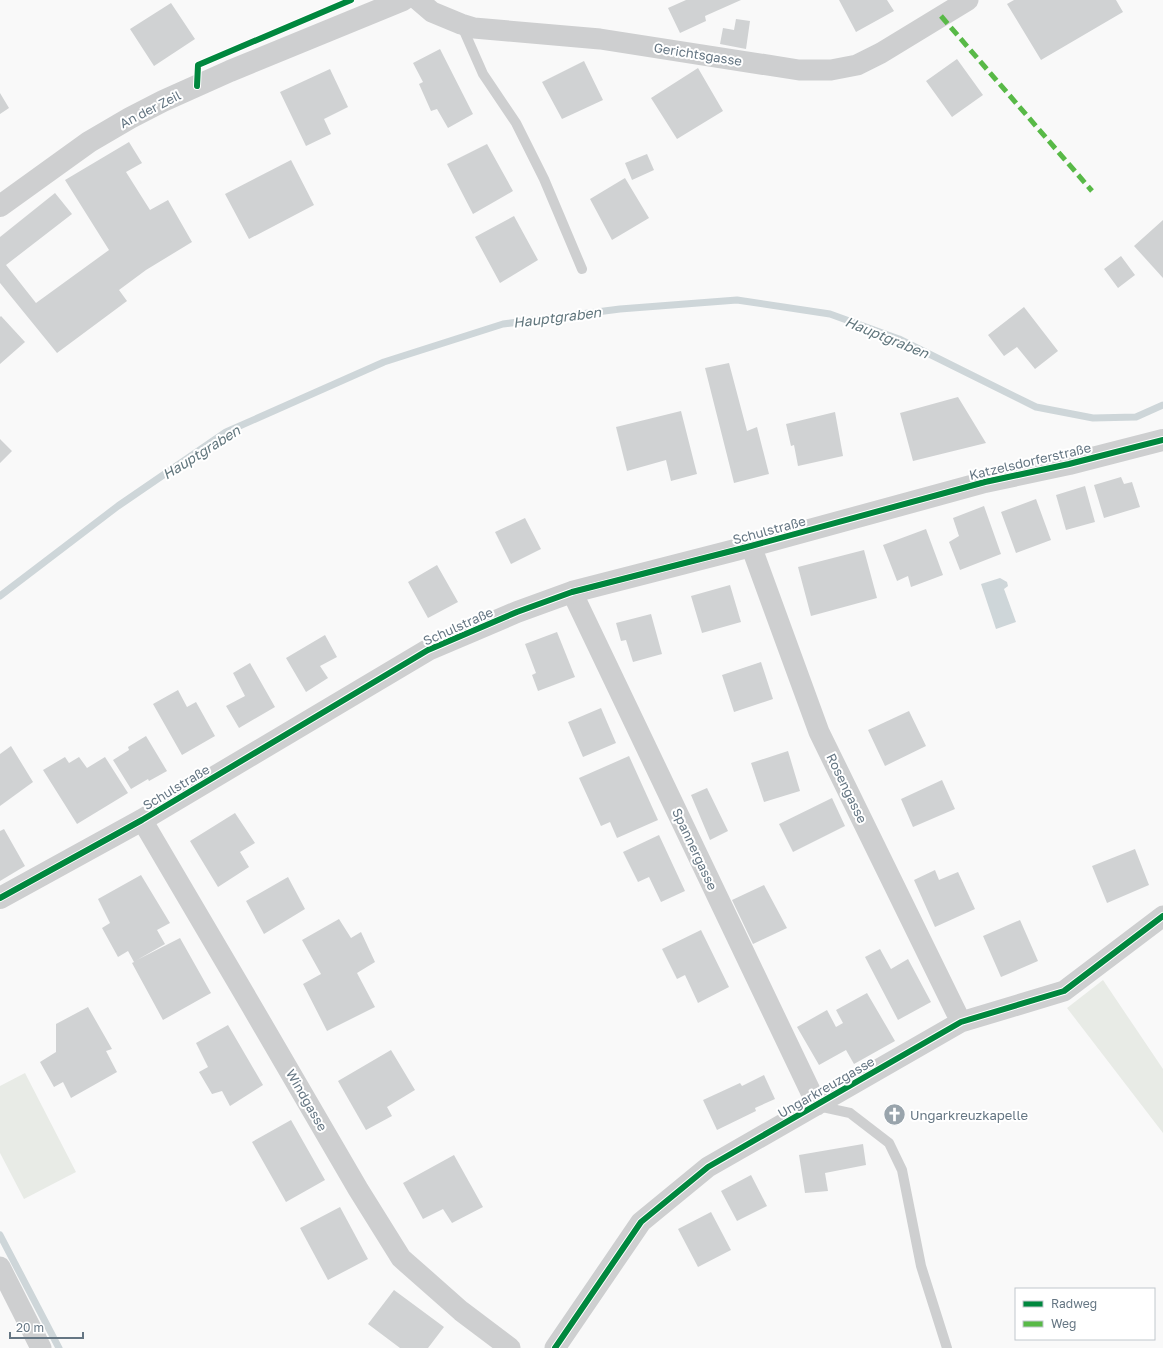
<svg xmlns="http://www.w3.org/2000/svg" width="1163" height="1348" font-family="'Golos Text',sans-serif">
<rect width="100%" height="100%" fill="#f9f9f9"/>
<path fill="#e8ebe6" d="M1103,980l60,89v64l-96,-125z
M25,1073l51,99 -52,27 -24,-46v-67z"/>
<path fill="#ced6d9" d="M1000,578l7,4 1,4 -4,3 12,33 -20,7 -15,-45z"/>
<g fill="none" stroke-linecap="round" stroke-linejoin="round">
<path stroke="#ced6d9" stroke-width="7" d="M0,596l118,-90 108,-74 158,-70 119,-38 117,-15 117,-9 93,14 69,25 137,68 57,11 43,-1 27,-12
M0,1235l59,113"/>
</g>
<path fill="#d0d2d3" d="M686,0h55l-36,16 1,5 -26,12 -12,-25z
M839,0h48l7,11 -38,21z
M1014,0h102l7,12 -82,48 -34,-56z
M171,3l24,36 -41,27 -24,-37z
M736,19l14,2 -4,28 -26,-5 3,-16 11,2z
M440,49l33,65 -25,14 -11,-19 -6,2 -12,-27 4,-2 -10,-19z
M957,59l26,36 -31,22 -26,-36z
M584,61l19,39 -41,19 -20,-37z
M698,68l25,43 -46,28 -26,-41z
M330,69l18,38 -24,12 7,15 -25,12 -26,-54z
M0,93l9,15 -9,6z
M129,142l13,21 -16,9 24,38 18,-10 24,42 -46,28 -27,20 8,11 -70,52 -57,-70v-46l55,-44 17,21 -66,51 30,38 73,-53 -44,-70z
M487,144l26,47 -40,23 -26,-50z
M647,154l7,16 -22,10 -7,-17z
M291,160l23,45 -65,34 -24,-45z
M625,178l24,40 -37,22 -22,-41z
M514,216l24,44 -38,23 -25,-46z
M1163,220v58l-29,-32z
M1121,256l14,19 -17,13 -14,-19z
M1024,307l34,44 -23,18 -18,-22 -13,9 -16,-21z
M1,316l24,26 -25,22v-47z
M729,363l18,68 10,-4 12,47 -35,9 -29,-115z
M958,397l28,46 -73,18 -13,-48z
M681,411l16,63 -26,7 -5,-21 -39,11 -11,-44z
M835,412l8,44 -45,10 -4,-21 -3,1 -5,-22z
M0,439l12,12 -12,12z
M1121,477l3,7 8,-2 8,25 -36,11 -10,-33z
M1085,486l10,36 -29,8 -10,-35z
M1036,499l15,41 -35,13 -15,-41z
M984,506l17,48 -41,16 -11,-28 10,-6 -6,-18z
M525,518l16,31 -30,15 -16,-32z
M926,529l17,46 -32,12 -3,-11 -11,5 -14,-36z
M864,550l13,48 -66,18 -13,-49z
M437,565l21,37 -30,16 -20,-36z
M730,585l11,37 -39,11 -11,-37z
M651,614l11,40 -29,8 -7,-22 -5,1 -5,-18z
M557,632l18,45 -37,14 -6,-16 4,-2 -11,-29z
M325,635l12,22 -17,9 8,12 -22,14 -20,-34z
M761,662l12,37 -39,13 -12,-37z
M250,663l25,44 -36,21 -13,-22 19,-10 -12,-23z
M178,690l9,17 9,-5 19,34 -33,19 -29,-51z
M601,708l15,35 -33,14 -15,-35z
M909,711l17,35 -41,20 -17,-36z
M146,736l21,35 -18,10 -1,-2 -17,10 -18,-29 16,-10 -1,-3z
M11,746l22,36 -33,24v-52z
M788,751l12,40 -36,11 -13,-39z
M629,756l29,64 -41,18 -7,-16 -9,4 -22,-48z
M65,757l4,6 10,-6 8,11 18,-11 23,36 -51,31 -34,-54z
M942,780l13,29 -42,18 -12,-28z
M707,788l21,43 -18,9 -19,-45z
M832,798l13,28 -52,26 -14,-28z
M235,813l20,30 -15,9 9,15 -31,20 -28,-46z
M4,829l21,37 -25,15v-50z
M659,835l26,56 -24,11 -12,-25 -11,5 -15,-30z
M1135,849l14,36 -42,18 -15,-37z
M935,870l4,10 19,-8 17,37 -40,18 -21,-47z
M141,875l29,48 -13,7 8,14 -28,16 43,-22 31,55 -48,27 -31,-57 2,-1 -6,-11 -10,6 -16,-29 8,-5 -12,-24z
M288,877l17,32 -41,25 -18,-33z
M764,885l23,43 -34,16 -21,-44z
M339,919l12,19 10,-6 14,30 -18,11 18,34 -48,24 -24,-47 18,-10 -19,-34z
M1020,920l18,41 -37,16 -18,-41z
M701,930l28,57 -31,16 -13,-28 -8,4 -15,-30z
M880,949l11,20 17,-10 23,43 -33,18 -33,-63z
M867,993l28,48 -41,23 -8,-14 -27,15 -22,-38 30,-17 9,17 7,-4 -7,-13z
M88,1007l24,42 -6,2 11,21 -46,26 -8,-16 -9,5 -14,-25 16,-10v-28z
M228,1025l35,60 -33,21 -8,-15 -10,3 -13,-22 9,-5 -12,-24z
M391,1050l24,40 -28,17 5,9 -26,14 -28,-49z
M764,1075l11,24 -20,9 1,3 -39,19 -14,-30 37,-17 2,3z
M898,1106l5,12 -10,6 -8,-12z
M291,1120l34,60 -39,22 -34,-60z
M863,1144l3,21 -41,8 3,18 -23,2 -6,-38z
M454,1155l29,52 -31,16 -9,-14 -20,10 -20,-36z
M751,1175l16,31 -30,15 -16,-30z
M340,1207l28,52 -40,21 -28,-52z
M711,1212l20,38 -33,17 -20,-38z
M394,1290l50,37 -16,21h-28l-32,-24z"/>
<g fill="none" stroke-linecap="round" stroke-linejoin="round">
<path stroke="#cecfd0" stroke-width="10" d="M461,24l22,50 33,49 28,56 38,90
M818,1106l32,7 39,30 13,27 19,96 26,82"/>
<path stroke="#cecfd0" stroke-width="21" d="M418,0l14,12 29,12 13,4 126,11 199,31h32l26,-5 24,-12 87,-53
M751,546l68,186 142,290
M572,592l245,513
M142,820l110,187 106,182 43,69 60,53 49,37
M0,1267l41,81
M555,1348l86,-126 67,-55 253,-145 103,-31 99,-75"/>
<path stroke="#cecfd0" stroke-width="22" d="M0,206l89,-64 41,-24 33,-17 67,-30 173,-71
M0,898l142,-78 286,-170 89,-38 55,-20 179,-46 234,-64 84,-18 94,-24"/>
<path stroke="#58b947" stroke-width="5" stroke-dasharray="10 5" stroke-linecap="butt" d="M941,16l151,175"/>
<defs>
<path id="cycleway" d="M197,86l1,-21 153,-65
M0,898l142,-78 286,-170 89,-38 55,-20 179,-46 234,-64 84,-18 94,-24
M555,1348l86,-126 67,-55 253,-145 103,-31 99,-75"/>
</defs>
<use href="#cycleway" stroke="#fff" stroke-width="8"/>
<use href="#cycleway" stroke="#00873e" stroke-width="6"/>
</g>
<defs>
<symbol id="church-disc" viewBox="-11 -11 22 22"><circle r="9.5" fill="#99a4ac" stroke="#fff"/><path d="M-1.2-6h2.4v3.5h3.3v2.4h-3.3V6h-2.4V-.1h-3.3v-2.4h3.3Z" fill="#fff"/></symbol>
</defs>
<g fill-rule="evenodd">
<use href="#church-disc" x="882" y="1102" width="25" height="25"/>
</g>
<g text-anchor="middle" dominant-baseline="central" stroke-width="4" stroke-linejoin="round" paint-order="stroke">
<g font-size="13" fill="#657683" stroke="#fff">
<text transform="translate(698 54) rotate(9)">Gerichtsgasse</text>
<text transform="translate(150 109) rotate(-27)">An der Zeil</text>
<text transform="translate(1030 461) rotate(-13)">Katzelsdorferstraße</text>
<text transform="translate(769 530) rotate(-15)">Schulstraße</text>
<text transform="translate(458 626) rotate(-24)">Schulstraße</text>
<text transform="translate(176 787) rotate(-31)">Schulstraße</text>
<text transform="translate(847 788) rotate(64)">Rosengasse</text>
<text transform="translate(695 849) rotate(65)">Spannergasse</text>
<text transform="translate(826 1087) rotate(-30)">Ungarkreuzgasse</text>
<text transform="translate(307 1100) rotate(60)">Windgasse</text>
</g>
<g font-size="13" fill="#657683" stroke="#fff" text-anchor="start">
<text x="910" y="1115">Ungarkreuzkapelle</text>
</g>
<g font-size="14" font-style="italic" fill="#60757c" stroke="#fff">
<text transform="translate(557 317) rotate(-7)">Hauptgraben</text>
<text transform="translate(887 337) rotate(22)">Hauptgraben</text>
<text transform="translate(201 452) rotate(-32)">Hauptgraben</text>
</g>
</g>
<rect x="1015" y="1288" width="140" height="52" fill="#ffffff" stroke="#c1c8cd"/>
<rect x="1023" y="1301" width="20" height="6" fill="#00873e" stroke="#c1c8cd"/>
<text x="1051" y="1308" font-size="12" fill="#657683">Radweg</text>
<rect x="1023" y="1321" width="20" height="6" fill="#58b947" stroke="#c1c8cd"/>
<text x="1051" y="1328" font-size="12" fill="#657683">Weg</text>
<path d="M10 1332v6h73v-6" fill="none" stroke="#657683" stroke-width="2"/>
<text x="16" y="1332" font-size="12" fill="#657683" stroke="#ffffff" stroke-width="3" paint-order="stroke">20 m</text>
</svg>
